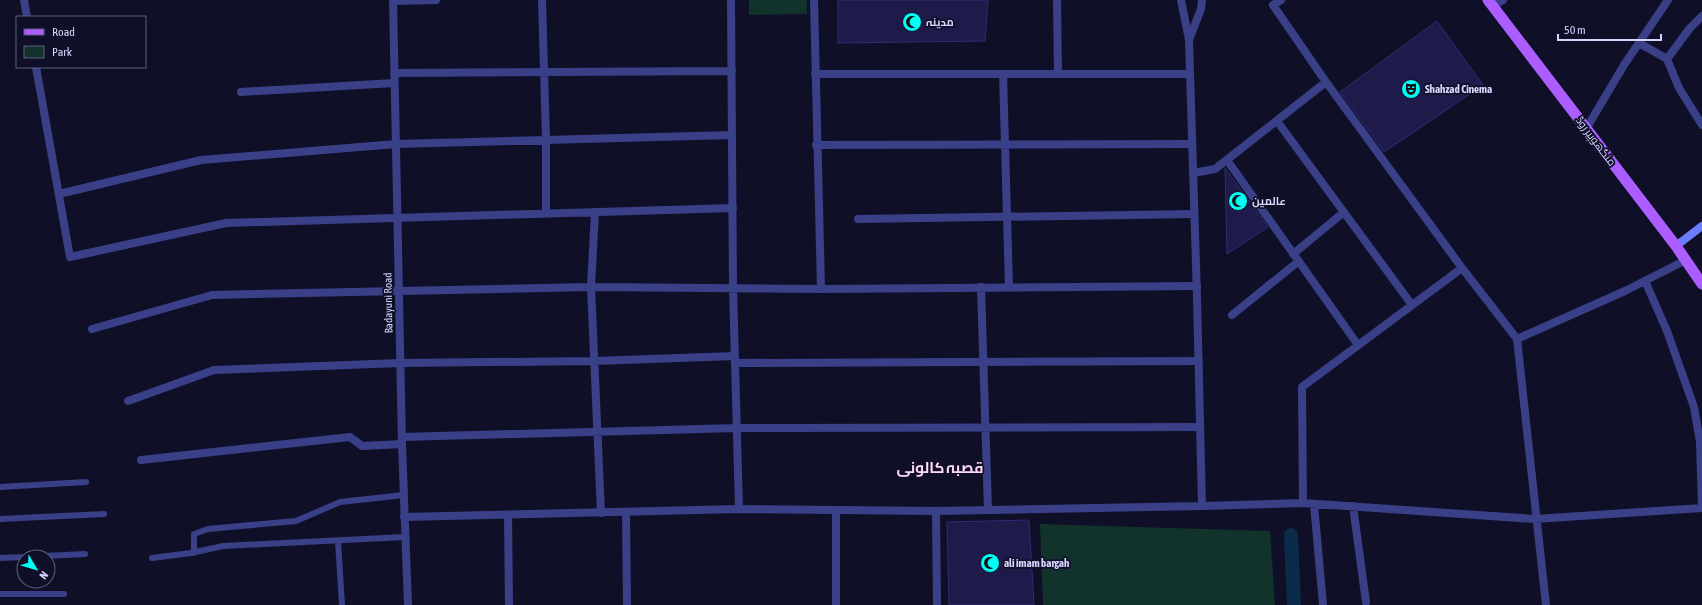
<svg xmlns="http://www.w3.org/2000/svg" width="1702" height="605" font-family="'Asap Condensed',Cairo,sans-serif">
<rect width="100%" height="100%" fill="#100f28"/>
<path fill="#12322c" d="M749,0h58v14l-58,1z
M1040,524l230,7 5,74h-232z"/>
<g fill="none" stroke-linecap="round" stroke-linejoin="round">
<path stroke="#0b2b4b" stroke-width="14" d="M1291,535l3,70"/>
</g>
<path fill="#1e1a49" stroke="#302c76" d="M838,0h150l-3,41 -147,2z
M1437,21l46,64 -99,67 -44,-60z
M1225,168l43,59 -41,27z
M1029,520l5,85h-85l-2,-83z"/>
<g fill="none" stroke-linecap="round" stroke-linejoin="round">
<path stroke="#394088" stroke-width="6" d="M0,487l86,-5
M0,519l104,-5
M338,541l4,64
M194,553v-19l14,-5 88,-8 44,-19 64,-7
M24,557l61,-3
M0,558l24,-1
M152,558l39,-5 32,-7 182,-9
M0,594h64"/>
<path stroke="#394088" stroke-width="8" d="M24,0l3,17
M542,0l4,140v73
M731,0l2,288 6,221
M814,0l7,289
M1057,0l1,74
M1181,0l8,40
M1281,0l-8,5 53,77 136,186 55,71 29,266
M393,1l43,-1
M1493,6l10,-6
M1702,16l-12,12 -23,31 12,29 23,37
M1639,43l28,16
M36,67l34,190 156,-34 507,-15
M394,73l338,-2
M815,74h375
M1003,74l6,213
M241,92l153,-9
M1277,121l135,184
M1586,129l38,-64 44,-65
M816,145l376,-1
M1227,160l131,185
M1193,173l22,-4 111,-87
M59,194l142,-34 195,-16 336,-9
M595,212l-4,75 10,226
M858,219l336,-5
M1293,254l51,-42
M1645,281l22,50 27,76 6,35 2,66
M981,287l7,223
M1232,315l67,-54
M92,329l120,-34 379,-8 230,2 376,-3
M1517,339l108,-48 61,-31
M735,363l464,-2
M128,401l86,-31 186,-7 194,-2 141,-5
M402,437l335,-9 463,-1
M141,460l209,-23 12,9 40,-2
M1303,503l-1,-116 160,-119
M1314,504l9,101
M1202,506l101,-3 232,16 167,-11
M1353,506l13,96
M836,510v95
M626,512l1,93
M508,515l1,90"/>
<path stroke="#394088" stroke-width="8" d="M393,0l9,444 6,161
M936,511l1,94
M404,517l335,-8 197,2 266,-5 -5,-209 -8,-257 12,-31 1,-9"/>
<path stroke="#6d7dff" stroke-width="8" d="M1676,246l26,-20"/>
<path stroke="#ac5dff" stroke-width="11" d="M1488,0l188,246 26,38"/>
</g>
<defs>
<symbol id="mosque-disc" viewBox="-11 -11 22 22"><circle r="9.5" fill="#02fff6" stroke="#100f28"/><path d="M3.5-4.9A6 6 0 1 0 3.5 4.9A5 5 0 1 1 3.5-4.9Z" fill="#111"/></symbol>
<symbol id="theatre-disc" viewBox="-11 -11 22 22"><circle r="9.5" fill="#02fff6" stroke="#100f28"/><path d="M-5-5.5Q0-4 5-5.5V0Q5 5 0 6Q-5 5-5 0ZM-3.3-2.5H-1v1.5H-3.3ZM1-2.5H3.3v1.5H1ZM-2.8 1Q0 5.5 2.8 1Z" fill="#111"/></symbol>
</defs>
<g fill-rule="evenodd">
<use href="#mosque-disc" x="901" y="11" width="22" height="22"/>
<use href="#theatre-disc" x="1400" y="78" width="22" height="22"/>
<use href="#mosque-disc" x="1227" y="190" width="22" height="22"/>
<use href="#mosque-disc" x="979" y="552" width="22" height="22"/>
</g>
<g text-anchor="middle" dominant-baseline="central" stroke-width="3.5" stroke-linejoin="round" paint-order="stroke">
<g font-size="11" font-weight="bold" fill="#d6d6ff" stroke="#100f28" text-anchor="start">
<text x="926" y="22">مدینہ</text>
<text x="1425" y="89">Shahzad Cinema</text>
<text x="1252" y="201">عالمین</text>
<text x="1004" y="563">ali imam bargah</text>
</g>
<g font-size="11" fill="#d6d6ff" stroke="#100f28">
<text transform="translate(1596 141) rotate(53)">منگھوپیر روڈ</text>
<text transform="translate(388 303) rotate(-91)">Badayuni Road</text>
</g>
<g font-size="15" font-weight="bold" fill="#ffd8f6" stroke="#100f28">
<text x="940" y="467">قصبہ کالونی</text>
</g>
</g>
<rect x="16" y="16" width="130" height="52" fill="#100f28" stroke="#5f5f7e"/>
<rect x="24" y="29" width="20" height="6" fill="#ac5dff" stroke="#5f5f7e"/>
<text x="52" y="36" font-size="12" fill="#d6d6ff">Road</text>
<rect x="24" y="46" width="20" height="12" fill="#12322c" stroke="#5f5f7e"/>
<text x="52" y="56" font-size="12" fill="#d6d6ff">Park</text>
<g transform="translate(36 569) rotate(128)"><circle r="19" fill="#100f28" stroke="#5f5f7e"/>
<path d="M0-3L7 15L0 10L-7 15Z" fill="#02fff6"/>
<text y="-6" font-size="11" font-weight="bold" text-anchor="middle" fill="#d6d6ff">N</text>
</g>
<path d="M1558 34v6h103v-6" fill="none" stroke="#d6d6ff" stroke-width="2"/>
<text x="1564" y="34" font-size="12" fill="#d6d6ff" stroke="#100f28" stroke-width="3" paint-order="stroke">50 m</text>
</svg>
